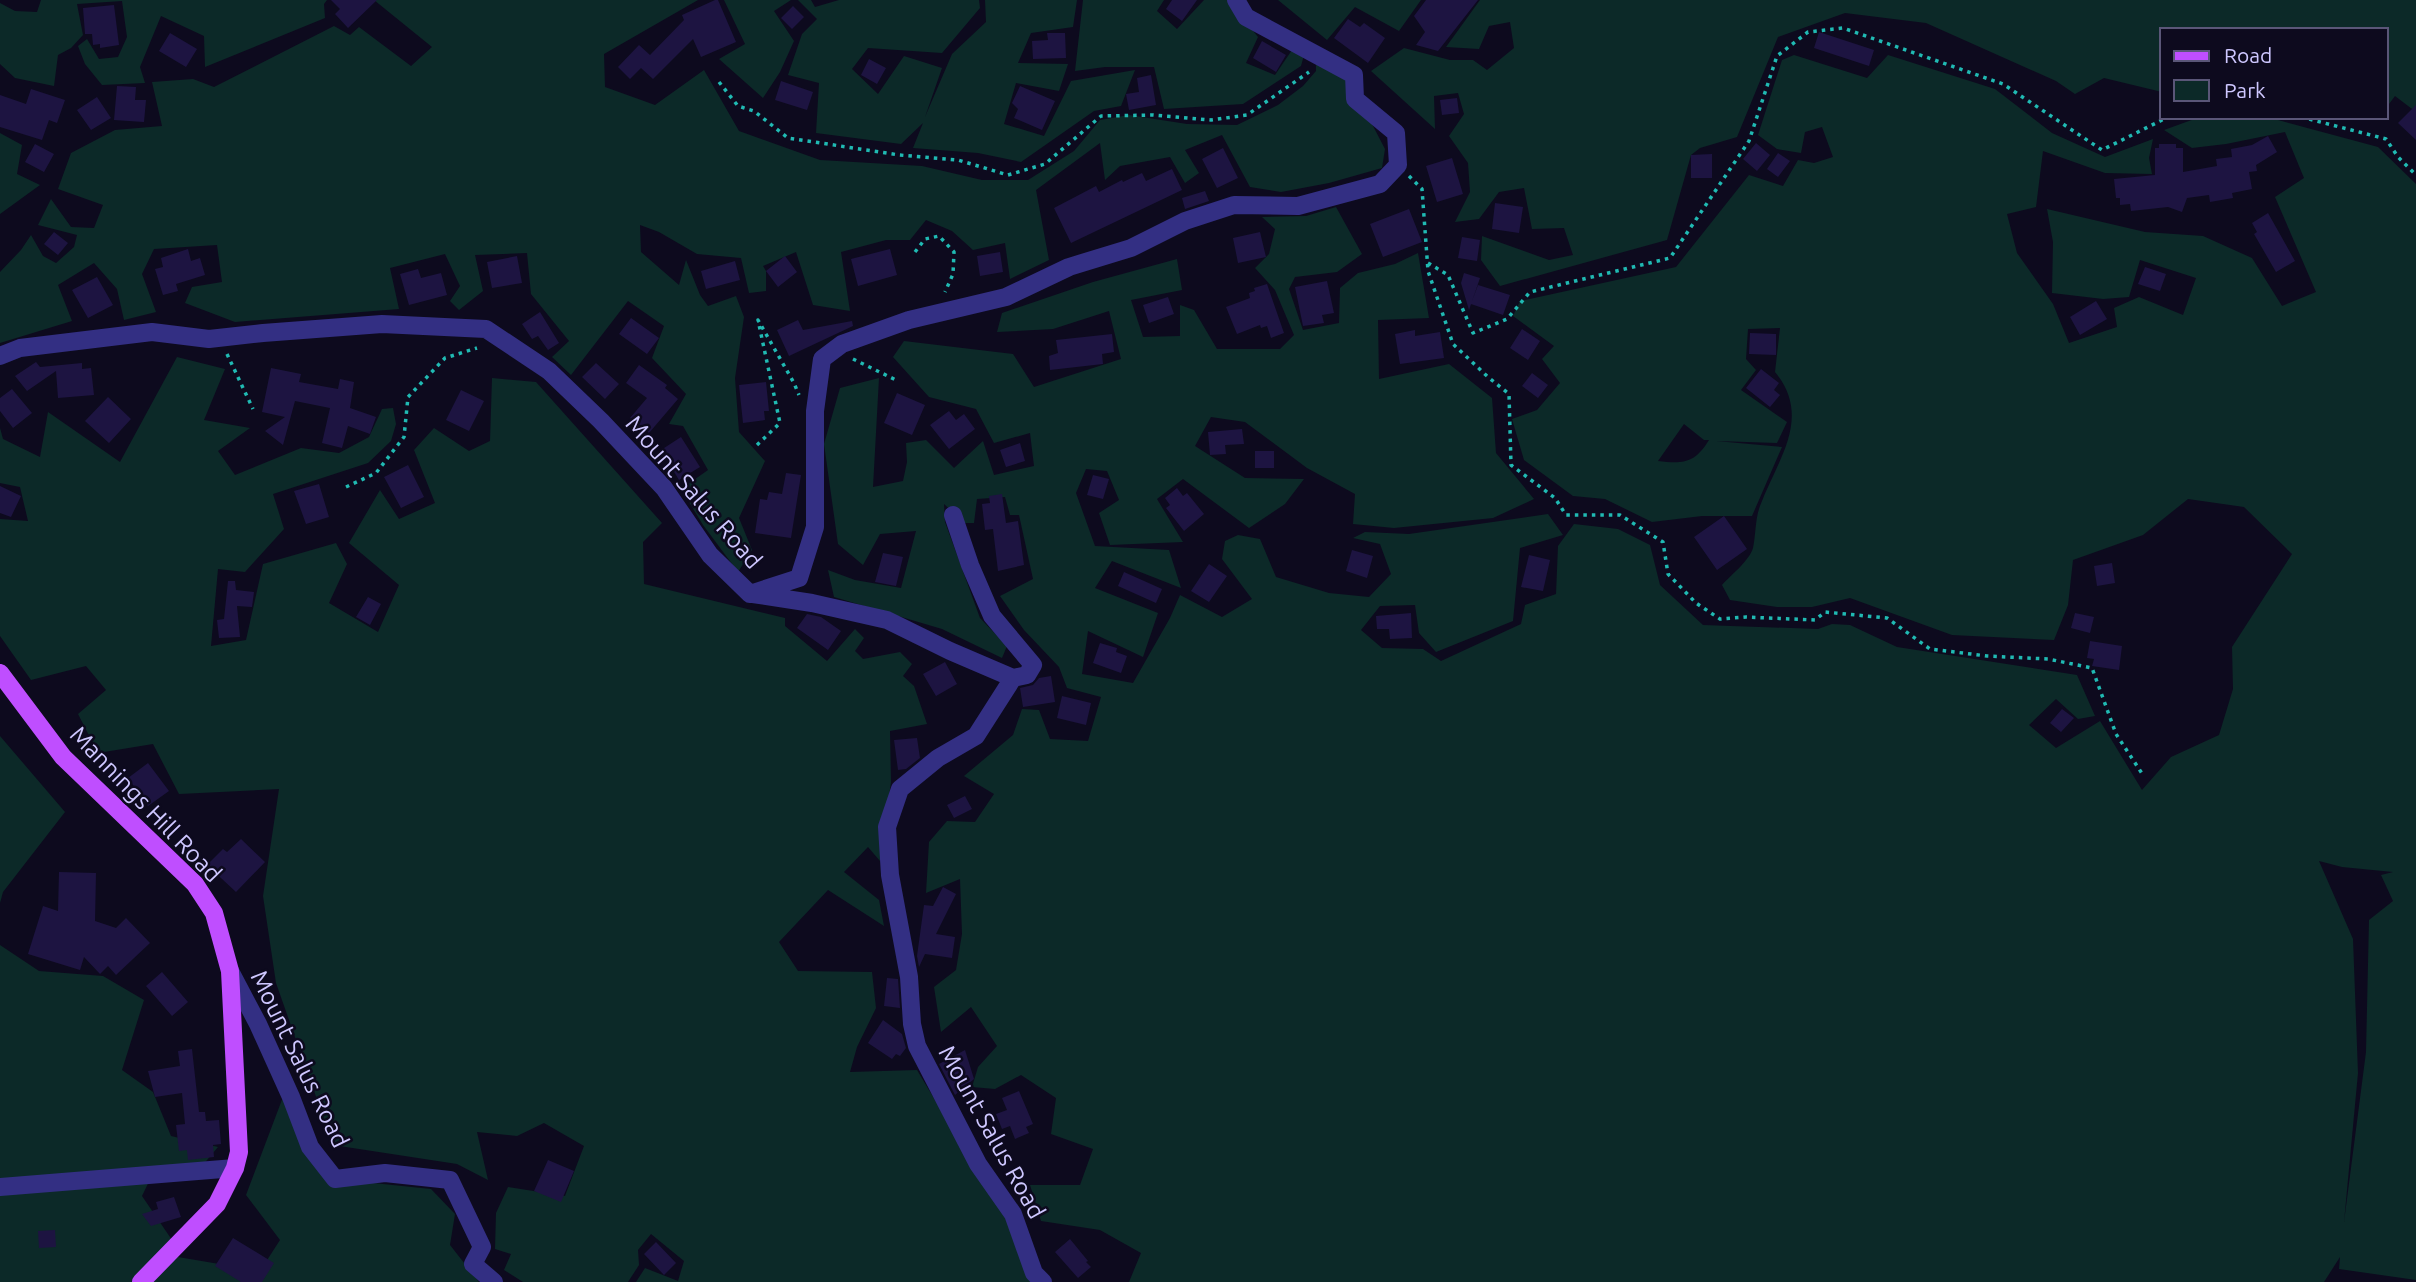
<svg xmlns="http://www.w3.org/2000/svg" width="2416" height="1282" font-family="Ubuntu,sans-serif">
<rect width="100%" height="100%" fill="#0d0a1e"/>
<path fill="#0c2928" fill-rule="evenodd" d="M41,0h286l-3,4 1,14 -120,49 -1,-31 -43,-20 -21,51 5,16 -43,2 -17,-21 -7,-18 9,-7 12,20 19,-2 9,-20 -5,-36 -45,3 6,31 -12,13 -13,7 -4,31 -39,-8 -15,-14v-61l15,8 22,1z
M374,0h324l-94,54 1,33 50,18 49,-35 35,61 81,29 102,6 60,14h46l46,-29 26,-31 29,-5 58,9 50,1 41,-20 25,-19 13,-15v-9l32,16 37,71 -3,19 -53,15 -48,9 -31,-5 -28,-52 -37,15 14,23 -14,10 -15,-26 -50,9 -15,14 -5,-37 -64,47 13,70 -39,19 -5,-36 -32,7 -21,-19 -26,-11 -16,20h-24l-45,12 9,59 -37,-6 -17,-53 -33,14 3,5v20l-17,2 -8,-35 -44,-4 -38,-22 -19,-7 1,27 38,33 7,-25 14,35 8,11 28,-10 8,21 -9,61 4,54 26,29 -26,57 13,32 -14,22 -35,-47 -22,-36 27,-19 -25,-44 -14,-2 17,-30 -34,-36 12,-32 -36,-25 -57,74 -19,-18 17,-16 -38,-47 -4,-41 -52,2 8,36 -24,19 -9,-9 10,-15 -15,-32 -55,14 9,41 -164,13 -50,-19 7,-16 30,-5 -5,-37 -63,4 -12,25 14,38 -32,8 -7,-31 -23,-26 -36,22 14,36 -72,22v-71l21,-22 10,-15 12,21 13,7 18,-16 3,-12 -39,-10 13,-26 20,28 23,1 9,-23 -45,-16 13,-36 44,-23 47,-4 -10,-44 41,-3 21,8 120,-61 16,9 9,-8 52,39 21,-19z
M724,0h67l-17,11 20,30 -14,31 -17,26 -44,-39 26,-15z
M798,0h13l4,7 24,-7h140l1,8 -38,45 -74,-5 -16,21 26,25 26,-38 38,12 -17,49 27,-63 34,-32 -1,-22h92l-4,27 -42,6 -13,30 50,1 -9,27 -43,-8 -12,41 40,12 27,-55 64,-11 -14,36 -27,5 -73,51 -43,-9 -65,-5 10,-25 -22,21 -85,-11 3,-50 -31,-8 14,-41 15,-15z
M1083,0h81l-7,11 20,18 27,-29h25l29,37 -12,26 29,12 17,-25 12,5 -3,11 -58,38 -79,5 -10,-42h-49l-30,4z
M1278,0h143l-22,31 -44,-24 -28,33z
M1480,0h936v112l-21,-16 -9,12v-78h-224v62l-58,-14 -29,16 -19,-13 -130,-58 -81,-10 -67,24 -41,100 -37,11 -9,7 -24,85 -167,46 -19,-26 1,-24 67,24 24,-5 -9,-27 -32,1 -8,-41 -25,4 -20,27 -24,3 15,-30 -2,-29 -19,-27 15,-22 -6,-21 -24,3 1,33 -64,-58 33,-23 46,12h23l14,10 27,-22 -4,-26 -21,4 -10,23 -33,-2z
M1794,55l73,23 21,-23 107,34 57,44 53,24 48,-18 -4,19 3,16 -47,-1 -62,-22 -7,56 -29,7 10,39 36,51 16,39 48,-16 -3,-19 25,-11 44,18 13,-37 -56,-18 -11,37 -26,2 -51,-6 1,-51 -6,-33 98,23 58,4 49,22 30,48 34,-14 -41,-95 29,-19 -19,-46 -59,12 -34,4 -28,-18 36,-13h62l16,3 100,27 38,37v1096l-77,-11 1,-12 -16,25h-1195l12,-29 -41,-23 -59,-9 -11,-36h50l13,-36 -42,-15 5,-36 -35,-23 -26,14 -23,-2 6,-20 19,-21 -26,-39 -30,25 -7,-45 22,-17 6,-36 -2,-55 -34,14 3,-51 18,-21 28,1 19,-28 -30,-18 49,-41 9,-26 17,1 11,29 38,2 13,-44 -34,-9 -8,-21 -35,-37 -24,-34 33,-17 -14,-64h-9l-5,-18 -28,2 -3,24h-9l-21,-19 1,18 35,96 27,28 -5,12 -60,-29 -108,-32 -6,-27 27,10 46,8 15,-57 -36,3 -17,31 -25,-21 -14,-100 16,-56 39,-10 -6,109 30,-6 4,-19 -1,-19 20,-3 28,28 29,-27 11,34 40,-9 -4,-33 -36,10 -18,-34 -47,-12 -36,-40 11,-16 109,13 21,33 87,-28 -12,-48 -56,18 -56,3 5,-19 91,-31 84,-23 5,31 -51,10 12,37 37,-1v-31l14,5 23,39h63l14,-14 -19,-45 -20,-22 14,-14 6,-25 -13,-12 44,-1 30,-9 26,47 -25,18 -42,5 -6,12 14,41 36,-7 1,-35 18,-15 37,-9 23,-11 11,65 -51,2 1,59 70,-15 43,34 4,55 38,46 -41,19 -99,10 -41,-4 2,-30 -48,-26 -62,-46 -34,-5 -16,29 50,32 59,1 -19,25 -36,24 -66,-49 -26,20 26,43 -73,3 -11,-32 20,-13 -12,-29 -21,-2 -10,24 19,53 74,4 12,38 -69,-27 -17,27 63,25 -15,44 -55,-26 -6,43 51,9 37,-65 10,-23 42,22 30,-18 -30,-40 3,-18 13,-6 22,4 16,38 53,16 40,4 22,-23 -11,-30 -27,-6 12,-6 44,2 139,-20 15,21 -43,13 -7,73 -77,31 -17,-19 -4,-28 -35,1 -19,24 21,18 41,1 18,12 80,-37 4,-19 31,-11 2,-48 16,-22 44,5 32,16 10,40 43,40 115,4 14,-5 18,1 47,22 180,28 18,41 -17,3 -22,-20 -27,26 27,23 44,-27 42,69 29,-33 48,-22 14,-46 -1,-42 60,-93 -48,-47 -56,-8 -45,36 -70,25 -5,45 -14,35 -102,-5 -102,-37 -38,9h-35l-47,-7 -8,-15c9,-10 27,-24 31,-37 3,-14 2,-29 7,-42 17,-46 53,-88 15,-134l5,-44 -32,1 -2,30 10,11 -15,20 46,32 -10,21 -61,-2 66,6 -30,69h-50l-50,6 -47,-23 -32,-3 -49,-36 -12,-41 25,-9 23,-27 -18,-24 12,-13 -41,-30 7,-15 156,-34 73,-92 34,11 15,-26 16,3 19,-6 -11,-30 -17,5 -4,21 -24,-4 -19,-14 24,-75zM1684,424l20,16h5c-14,23 -25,24 -51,21zM2319,861l23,6 51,5 -12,3 12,26 -24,19 -3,132 -22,170 14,-149 -5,-134z
M0,133l22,12 -5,29 23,11 -40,29z
M177,357l48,12 -21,51 46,8 -32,23 17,24 66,-27 38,5 30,-16 13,-28 11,-1 3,16 -5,17 -23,22 -95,31 11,35 -39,43 -27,-3 -7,77 35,-6 17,-76 73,-21 11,21 -18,39 49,29 21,-47 -50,-42 31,-53 19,29 36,-16 -21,-53 20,-22 35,23 21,-10 2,-63 44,4 126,141 -19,19 1,42 141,34v8l42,35 28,-32 9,9 -9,13 8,8 37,-7 12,12 -9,12 11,10 13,38 -37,7 1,51 -11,79 -12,-14 -24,25 35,28 5,26 -56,-36 -49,52 19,29 74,1 4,36 -19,39 -7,25 67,-2 91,152 24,60h-396l9,-14 33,13 6,-20 -33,-27 -13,16 1,15 -11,17h-105l-19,-12 7,-16 -16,-5 1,-36 12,-26 57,9 19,-50 -40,-23 -27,13 -40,-4 11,48 -31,-16 -124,-19 -57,-162 -13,-87 16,-107 -100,5 -26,-50 -55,9 -20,-39 28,-24 -20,-24 -55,14 -31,-44v-117l28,2 -8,-34 -20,-4v-55l3,11 37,18 8,-45 72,50z
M0,736l65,76 -62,80 -3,11z
M0,945l39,26 64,5 41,24 -22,70 31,22 18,44 47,11 -16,19 -47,3 -13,27 30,44 -33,42h-139z
M283,1097l52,82 96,10 24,25 -5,31 29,37h-329l11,-14 17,-11 82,14 20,-31 -34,-45z"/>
<path fill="#1d1441" d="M331,0h46l-29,28 -13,-14 5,-5z
M715,0h3l18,42 -35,15 -8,-18 -40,40 -12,-11 -11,11 -12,-12 21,-22 11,10 34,-35 -2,-5z
M1172,0h25l-15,21 -16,-12z
M1426,0h52l-40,51 -22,-6 9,-13 -11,-16z
M114,5l5,40 -19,3v-4l-7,1 -1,-11h-7l-2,-26z
M793,6l11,11 -12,12 -11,-11z
M1348,19l12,8 4,-4 21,15 -17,25 -34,-25z
M1819,32l55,18 -5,16 -55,-18z
M170,33l27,16 -11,18 -27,-16z
M1047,33h18l1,25 -33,1 -1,-18 16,-1z
M1262,41l24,14 -10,17 -23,-14z
M869,59l17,9 -9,16 -16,-9z
M1151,75l5,30 -27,5 -3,-16 13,-2 -2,-14z
M781,81l32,11 -6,18 -32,-10z
M117,86l19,1 -1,13h11l-2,22 -30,-2z
M1020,86l35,15 -13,29 -28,-12 4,-9 -6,-6z
M31,89l34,11 -8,23 -8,-3 -7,20 -42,-13v-32l26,9z
M97,97l14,21 -20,12 -14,-20z
M1457,98l2,15 -17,2 -2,-15z
M2416,105v35l-18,-17z
M2268,136l9,16 -21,13 1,6 -8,1 3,17 -20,4 1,5 -23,4 -1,-7 -22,3 -5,14 -14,-5 -37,4 -1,-7 -10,1v-7h-4l-2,-19 41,-4v-27h4v-4h17v4h7v24l34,-6 -1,-7 16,-2 -1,-8 21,-4z
M1756,143l14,12 -13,16 -14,-12z
M35,144l19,10 -10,18 -19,-10z
M1223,148l15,30 -21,10 -15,-29z
M1778,153l12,8 -12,16 -11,-8z
M1712,154v24h-21v-23z
M1452,158l11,36 -26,8 -11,-36z
M1172,169l10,21 -111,53 -17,-35 42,-22 3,6 23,-12 1,2 19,-9 4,8z
M1205,191l4,10 -24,8 -3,-11z
M1495,203l28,4 -4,26 -27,-4z
M1409,209l13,33 -39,15 -13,-33z
M2268,213l27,48 -19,11 -22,-38 3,-2 -5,-9z
M54,232l14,11 -10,12 -14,-11z
M1260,232l6,25 -28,6 -5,-25z
M1462,237l18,3 -3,21 -19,-3z
M188,249l3,12 9,-3 5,17 -29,9 2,7 -15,4 -8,-26 8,-2 -2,-9z
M890,249l7,26 -39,11 -7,-27z
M1000,252l3,20 -23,4 -3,-20z
M517,256l5,27 -30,5 -5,-26z
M785,256l12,16 -19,15 -12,-16z
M735,261l5,19 -34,9 -5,-18z
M2145,267l21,7 -6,17 -22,-7z
M418,269l3,9 20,-5 6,22 -38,10 -9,-31z
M1464,273l16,5 -11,32 -8,-27z
M97,277l16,28 -25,13 -16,-28z
M1327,281l7,32 -12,2 2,8 -21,3 -8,-39z
M1267,284l17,49 -13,5 -4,-12 -6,2 -1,-3 -23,9 -11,-27 24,-9 -1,-5 6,-2 -1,-3z
M1478,285l32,10 -7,20 -32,-11z
M1168,297l6,17 -25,9 -6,-18z
M2096,301l11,18 -27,16 -10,-18z
M540,312l19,31 -11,7 -10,-14 -6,3 -10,-15z
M631,318l28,20 -12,16 -28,-20z
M798,320l5,10 49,-9 1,5 -64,30 -12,-26z
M1522,329l18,12 -12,19 -18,-12z
M1415,330v6l25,-4 4,26 -44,6 -5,-30z
M1750,333l26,1v21l-27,-1z
M1112,334l2,18 -12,2 1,10 -53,6 -1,-14 9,-3 -2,-13z
M36,362l4,5 42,-4v6l9,-1 3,27 -36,3 -2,-27 -29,20 -12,-15z
M596,363l23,21 -14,15 -23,-22z
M639,365l28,20 -2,3 13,11 -29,34 -19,-15 17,-20 -21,-15z
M271,368l30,6 -2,8 39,7 2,-10 14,3 -4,26 26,9 -6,17 -22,-8 -6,22 -20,-5 8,-35 -35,-7 -12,44 -18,-14 20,-14 -23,-5z
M1761,369l18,14 -5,7 6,5 -10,12 -24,-19z
M1532,373l16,12 -10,13 -16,-12z
M766,382l3,29h-5l1,9 -22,3 -4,-38z
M12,389l20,24 -19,15 -13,-17v-13z
M461,390l23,11 -15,30 -23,-11z
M897,393l28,12 -13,30 -28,-12z
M108,397l23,22 -22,24 -24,-22z
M949,411l7,9 8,-6 11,15 -26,20 -19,-24z
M1242,429l2,15 -19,1 1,9 -16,1 -2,-23z
M681,437l19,30 -21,13 -18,-30z
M1020,443l5,18 -19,6 -6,-17z
M1255,451h19v17h-19z
M408,465l16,32 -23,11 -17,-31z
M786,473l15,2 -10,63 -36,-5 5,-34 7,1 2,-8 13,2z
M1093,475l16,4 -6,20 -16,-4z
M319,484l10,33 -23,7 -12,-33z
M0,486l21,10 -10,21 -11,-4z
M1177,488l6,8 4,-3 17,21 -20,17 -18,-23 4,-3 -5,-7z
M1002,494l4,29 12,-2 6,44 -26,6 -5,-42 -8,1 -3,-26 8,-1 -1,-7z
M1724,516l23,33 -30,21 -23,-33z
M1352,550l21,6 -6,22 -21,-7z
M883,553l20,4 -7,29 -21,-4z
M1529,555l21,5 -7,31 -22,-4z
M2112,563l3,20 -18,3 -3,-20z
M1209,564l18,12 -18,26 -18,-11z
M1124,572l38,17 -6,14 -38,-17z
M228,581h7l1,9 18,2 -2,15 -15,-1 3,31 -21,1 -2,-18 7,-1z
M368,597l13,7 -11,21 -14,-8z
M1411,613l1,25 -22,1 -1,-10h-12l-1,-13z
M2075,613l19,4 -4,16 -19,-5z
M807,614l14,3 20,14 -13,19 -31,-22z
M2090,641l32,5 -3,24 -27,-4 2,-7 -7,-1z
M1100,643l17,5 -1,4 11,4 -6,17 -28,-10z
M945,662l12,22 -21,12 -13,-22z
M1051,676l4,26 -32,5 -3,-19 13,-3 6,-7z
M1062,696l29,7 -5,22 -29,-7z
M2062,709l12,9 -13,14 -11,-9z
M917,738l3,20 -14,11 -8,1 -4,-30z
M148,763l21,28 -21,15 -20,-28z
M965,796l7,13 -18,9 -7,-13z
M241,839l24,23 -29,30 -29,-27 16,-16 4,3z
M59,872l37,1 -1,48 21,7 10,-10 24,25 -34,32 -8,-9 -8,8 -16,-17 -4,13 -52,-16 15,-48 15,5z
M943,887l13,7 -20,40 19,3 -3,21 -27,-4 -6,13 -2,-11 7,-51 9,1z
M162,972l26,30 -16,14 -26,-30z
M887,978l11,1 2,29 -16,-2z
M883,1020l19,14 4,14 -6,8 -4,-2 -4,5 -24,-16z
M192,1049l7,63h6l1,9 13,-1 2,24 -8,1 1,12 -26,3 -1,-10 -8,1 -3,-26 9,-1 -3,-31 -27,4 -7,-26 32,-5 -2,-15z
M965,1050l9,29 -19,16 -16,-31z
M1019,1091l14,33 -7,3 3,6 -14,6 -5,-13 -8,3 -6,-15 11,-4 -5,-12z
M548,1160l26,11 -13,31 -27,-11z
M174,1197l7,20 -30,9 -9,-12 16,-5 -2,-7z
M55,1230l1,17 -17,1 -1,-17z
M233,1238l41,25 -12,19h-21l-26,-16z
M1070,1239l18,22 -2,1 5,5 -13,11 -23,-26z
M656,1242l20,21 -12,12 -20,-21z"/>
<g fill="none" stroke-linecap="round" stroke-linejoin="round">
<path stroke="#20bab3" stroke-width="3.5" stroke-dasharray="3.5 5" stroke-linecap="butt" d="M719,82l19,24 16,5 34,27 111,17 59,5 50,15 37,-11 56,-48 52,-1 58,5 36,-5 62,-43
M2301,117l85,22 12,18 18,18
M1409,176l13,13 6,82 25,73 35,33 21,17 2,71 44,33 11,17h54l43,27 5,32 28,29 24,16 26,-2 69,3 10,-8 62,6 43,31 57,7 61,3 44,9 24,66 27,41
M915,252l10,-13 14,-3 15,16 -1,22 -8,18
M1428,263l20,12 25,58 34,-14 23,-27 140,-34 79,-117 28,-85 31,-24 35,-4 160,56 99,66 66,-33
M227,354l26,55
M853,359l45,22
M757,445l23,-22 -22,-103 36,63 5,12
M346,487l30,-14 28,-36 4,-40 37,-39 32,-10"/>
<path stroke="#332f83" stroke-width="18" d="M0,356l20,-8 132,-16 57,7 54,-6 119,-9 104,5 63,42 52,50 63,67 46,67 40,39 49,-16 16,-51v-116l7,-52 20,-15 67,-24 97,-23 63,-30 62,-19 54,-27 49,-16 64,1 82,-22 18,-19 -2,-32 -41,-34 -1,-24 -108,-58 -10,-17
M753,594l59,9 75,17 63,31 63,27 14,-3 6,-10 -41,-49 -22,-51 -17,-50
M1013,678l-37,58 -38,22 -38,31 -13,38 3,48 19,102 3,47 5,22 61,118 35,50 21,59 9,9
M230,971l28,53 33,73 19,50 25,32 50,-6 65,7 32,67 -9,17 21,18
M0,1187l235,-19"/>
<path stroke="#bf4eff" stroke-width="18" d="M0,673l63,84 132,127 19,29 16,58 9,181 -4,16 -18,36 -76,78"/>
</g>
<g text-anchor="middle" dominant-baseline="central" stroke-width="5" stroke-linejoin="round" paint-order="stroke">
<g font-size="24" fill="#cec7ff" stroke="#0d0a1e">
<text transform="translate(694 492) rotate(49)">Mount Salus Road</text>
<text transform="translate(146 804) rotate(46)">Mannings Hill Road</text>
<text transform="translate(300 1059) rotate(64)">Mount Salus Road</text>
<text transform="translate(992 1132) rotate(61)">Mount Salus Road</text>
</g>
</g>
<rect x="2160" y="28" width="228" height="91" fill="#0d0a1e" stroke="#5a5678" stroke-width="2"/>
<rect x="2174" y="51" width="35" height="10" fill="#bf4eff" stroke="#5a5678" stroke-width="2"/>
<text x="2224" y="63" font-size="21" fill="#cec7ff">Road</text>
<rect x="2174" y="80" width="35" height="21" fill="#0c2928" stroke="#5a5678" stroke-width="2"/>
<text x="2224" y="98" font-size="21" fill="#cec7ff">Park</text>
</svg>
